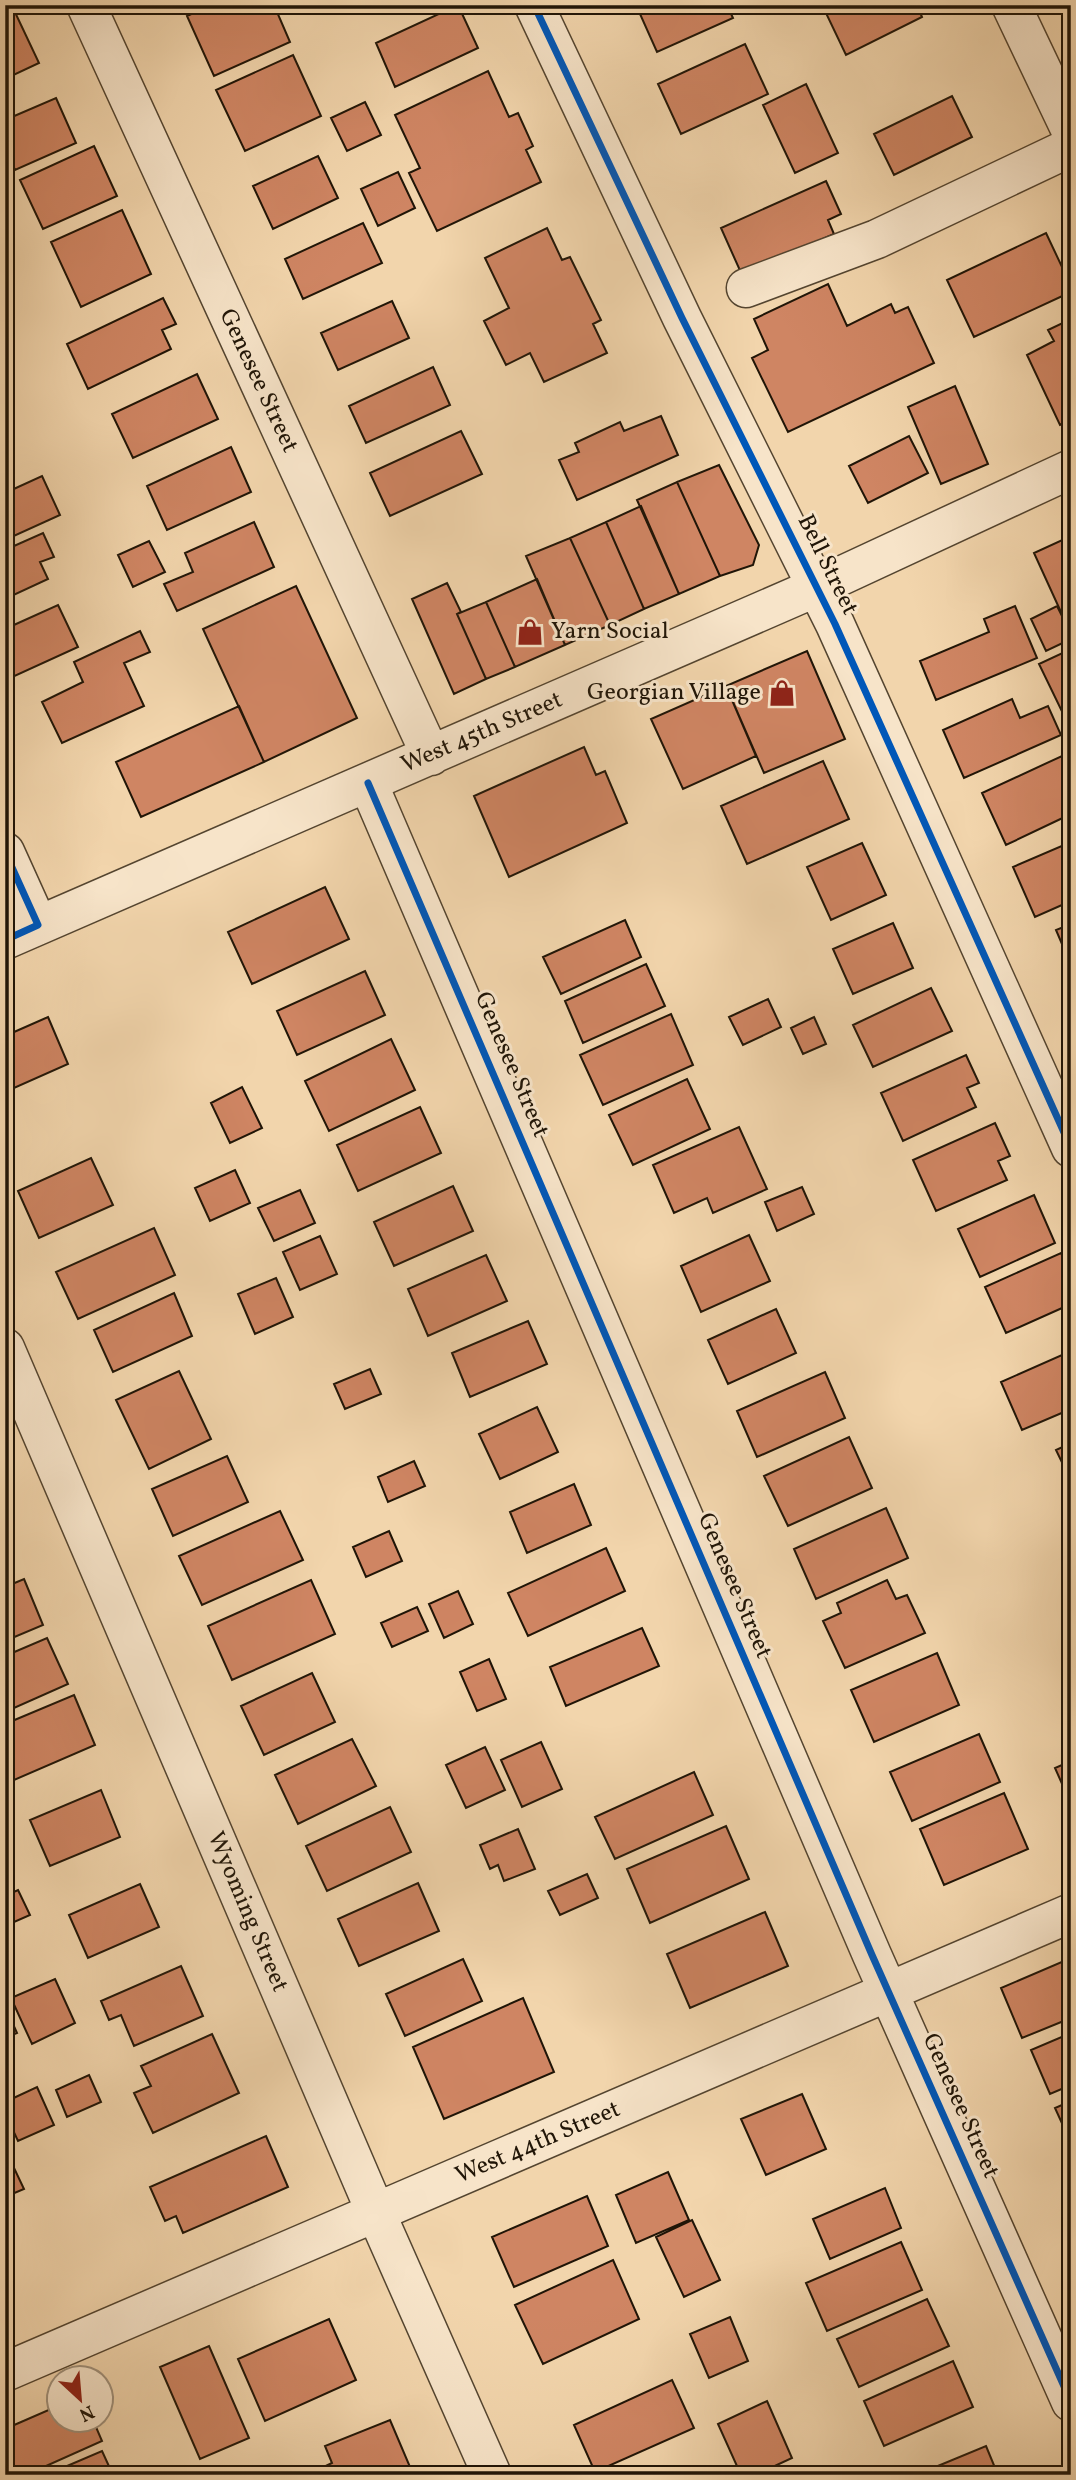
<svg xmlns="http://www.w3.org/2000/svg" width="1076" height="2480" font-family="Vollkorn,serif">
<rect width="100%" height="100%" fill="#f2d5ac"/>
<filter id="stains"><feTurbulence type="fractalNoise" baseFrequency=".00286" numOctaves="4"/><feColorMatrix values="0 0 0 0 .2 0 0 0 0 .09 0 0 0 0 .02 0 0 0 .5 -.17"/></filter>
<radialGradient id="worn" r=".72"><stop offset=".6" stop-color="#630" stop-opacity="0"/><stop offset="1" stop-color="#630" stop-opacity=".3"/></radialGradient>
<path fill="#cf8563" stroke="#201507" stroke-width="2" d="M211,5h63l16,37 -76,34 -27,-60z
M458,5l20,43 -83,39 -19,-44z
M636,5h91l6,13 -76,34z
M837,5h80l5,12 -76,38 -21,-44z
M13,8l26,55 -34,16v-68z
M745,44l23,50 -87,40 -23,-50z
M293,55l28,61 -76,35 -29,-61z
M488,71l21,46 9,-4 15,33 -7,4 15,32 -104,49 -28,-58 11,-5 -25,-53z
M806,84l32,69 -43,20 -32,-68z
M952,96l20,41 -78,38 -20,-41z
M56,98l20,45 -61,27 -10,-22v-28z
M365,102l16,33 -34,16 -16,-33z
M94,146l23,50 -74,33 -23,-49z
M318,156l20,42 -65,31 -20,-43z
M398,172l17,36 -37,18 -17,-37z
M826,181l15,33 -13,6 6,14 -92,41 -21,-47z
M122,210l29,64 -70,33 -30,-65z
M363,223l19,40 -79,36 -18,-40z
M547,228l15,32 8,-3 31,63 -8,4 14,29 -63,29 -14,-29 -24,12 -22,-44 25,-13 -24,-50z
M1046,233l25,53v6l-97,45 -27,-57z
M828,284l19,42 44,-22 4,9 13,-6 26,56 -146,69 -36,-74 16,-8 -14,-31z
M163,298l13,26 -14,6 9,19 -83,40 -21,-45z
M392,301l17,37 -71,32 -17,-37z
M1071,319v101l-11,5 -33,-70 27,-14 -6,-11z
M433,367l17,38 -84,38 -17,-37z
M197,374l21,45 -85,39 -21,-44z
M955,386l33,78 -47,20 -33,-77z
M661,416l17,39 -101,45 -18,-40 20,-8 -4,-9 45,-21 4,9z
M461,431l21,43 -92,42 -20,-43z
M909,436l19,37 -60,30 -19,-37z
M231,447l20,45 -84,38 -20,-44z
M719,465l40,80 -6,20 -33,11 -43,-94z
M42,476l18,39 -55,25v-47z
M677,482l43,94 -41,18 -42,-94z
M641,506l38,88 -35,15 -38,-87z
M254,522l20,45 -97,44 -13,-27 29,-12 -8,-19z
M606,522l38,87 -34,16 -40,-87z
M43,533l11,24 -14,5 8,17 -43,20v-49z
M1071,536v98l-37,-81z
M570,538l40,87 -45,20 -39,-89z
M149,541l16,31 -32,15 -15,-32z
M537,579l28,66 -50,22 -29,-65z
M447,583l14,29 -4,2 29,65 -32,15 -42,-95z
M296,586l61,132 -93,44 -61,-133z
M486,602l29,65 -29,12 -29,-65z
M58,605l20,42 -70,32 -3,-6v-44z
M1015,606l22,52 -101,42 -16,-39 69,-29 -5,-13z
M1057,606l14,28v5l-25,12 -15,-32z
M140,631l10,21 -26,11 20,43 -82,37 -20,-41 41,-20 -9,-20z
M1071,649v76l-2,1 -30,-62z
M807,651l38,88 -81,34 -38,-87z
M726,686l30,70 -73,33 -32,-70z
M1012,699l8,19 28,-12 13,29 -97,43 -21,-48z
M239,706l25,56 -123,55 -25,-55z
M584,747l12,28 9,-4 22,52 -118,54 -35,-81z
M1062,756l9,18v40l-65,31 -24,-52z
M823,761l26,58 -102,45 -26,-58z
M1071,842v59l-36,16 -22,-50z
M862,843l24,52 -55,25 -24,-53z
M325,887l24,52 -97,45 -24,-52z
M625,920l16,37 -80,37 -18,-37z
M893,923l20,45 -60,26 -20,-45z
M1071,924v41l-15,-35z
M646,964l19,42 -82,37 -18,-42z
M365,971l20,44 -88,40 -20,-44z
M931,988l21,43 -79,36 -20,-42z
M768,999l13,28 -38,18 -14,-28z
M671,1014l22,51 -90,40 -23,-50z
M48,1017l20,47 -63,28v-56z
M814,1017l12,27 -23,10 -12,-26z
M391,1039l24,51 -86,41 -24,-50z
M966,1055l13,28 -12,5 9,19 -73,34 -22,-48z
M687,1079l23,50 -77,36 -24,-50z
M242,1087l20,41 -32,15 -19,-40z
M420,1107l21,46 -83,38 -21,-46z
M995,1123l15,33 -12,5 9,19 -71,31 -23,-51z
M739,1127l28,62 -54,24 -6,-15 -33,15 -21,-48z
M91,1158l22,47 -74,33 -21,-47z
M235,1170l15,33 -40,18 -15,-33z
M453,1186l20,45 -79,35 -20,-44z
M802,1187l12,27 -37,17 -12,-29z
M300,1190l15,33 -41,18 -16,-33z
M1034,1195l21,48 -75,34 -22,-48z
M154,1228l21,47 -97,44 -22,-47z
M749,1235l21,46 -69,31 -20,-46z
M320,1236l17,38 -37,16 -17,-38z
M1061,1253l10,21v30l-65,29 -21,-46z
M486,1255l21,46 -79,35 -20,-47z
M276,1278l17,39 -38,17 -17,-40z
M174,1293l18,43 -79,36 -19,-42z
M776,1309l20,44 -68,31 -20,-44z
M528,1321l19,43 -77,33 -18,-44z
M1071,1351v58l-49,21 -21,-48z
M370,1369l11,25 -36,15 -11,-25z
M179,1371l32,68 -62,30 -33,-69z
M825,1372l20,46 -88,39 -20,-46z
M537,1407l21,45 -58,27 -21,-45z
M849,1437l23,51 -84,38 -24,-50z
M1071,1443v38l-15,-31z
M227,1456l21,46 -75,34 -21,-47z
M414,1461l11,25 -37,16 -10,-25z
M574,1484l17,41 -64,28 -17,-41z
M886,1508l22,50 -92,41 -22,-50z
M280,1511l23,49 -101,45 -23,-49z
M389,1531l13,30 -36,16 -13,-30z
M606,1548l19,43 -97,45 -20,-43z
M24,1579l19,46 -38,16v-54z
M311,1580l24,54 -103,46 -24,-54z
M887,1580l9,19 11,-4 18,38 -80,35 -22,-47 18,-8 -4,-10z
M458,1591l15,33 -29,14 -15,-34z
M417,1607l11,24 -36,16 -11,-24z
M642,1628l17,38 -93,40 -16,-39z
M47,1638l21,46 -63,28v-56z
M937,1653l22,52 -85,37 -23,-52z
M489,1659l17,40 -29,12 -17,-39z
M312,1673l23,49 -71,33 -23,-49z
M74,1695l21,50 -88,38 -2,-59z
M979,1734l21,48 -88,39 -22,-49z
M352,1739l24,47 -78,38 -23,-49z
M541,1742l21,47 -40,18 -21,-47z
M485,1747l20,43 -39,18 -20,-43z
M1071,1761v43l-16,-36z
M694,1772l19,43 -98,44 -20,-42z
M101,1790l19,47 -70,29 -20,-46z
M1004,1793l24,56 -84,36 -24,-56z
M390,1807l21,45 -84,39 -21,-45z
M726,1826l23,53 -99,44 -23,-54z
M518,1829l17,40 -31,12 -6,-16 -8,4 -10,-24z
M587,1874l11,24 -38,17 -12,-24z
M418,1883l21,48 -80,35 -21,-47z
M140,1884l19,43 -71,31 -19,-43z
M18,1890l12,25 -25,11v-30z
M765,1912l23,54 -98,42 -23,-54z
M1071,1958v60l-49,20 -21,-50z
M463,1959l19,42 -77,35 -19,-42z
M181,1966l22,50 -69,30 -13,-31 -12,5 -8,-19z
M55,1979l20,44 -43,21 -21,-46z
M523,1998l31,74 -110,47 -31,-72z
M5,2006l12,27 -12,5z
M1071,2033v52l-21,9 -19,-44z
M212,2034l27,59 -86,40 -19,-40 17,-7 -10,-20z
M89,2075l12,27 -34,15 -11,-27z
M37,2087l17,38 -36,16 -13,-28v-11z
M802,2094l24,55 -60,26 -25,-56z
M1071,2101v42l-16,-35z
M266,2136l22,51 -105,46 -7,-17 -11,5 -15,-34z
M5,2149l19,40 -19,8z
M668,2172l21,48 -53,23 -20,-48z
M885,2188l16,40 -71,31 -17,-40z
M587,2196l21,50 -94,41 -22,-50z
M692,2220l28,60 -36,17 -28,-60z
M901,2242l21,48 -95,41 -21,-48z
M613,2260l26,59 -96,45 -28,-59z
M927,2299l22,47 -90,41 -22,-48z
M730,2317l18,44 -39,17 -19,-44z
M329,2319l27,61 -91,41 -27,-62z
M209,2346l40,92 -49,21 -40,-92z
M953,2361l20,46 -89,39 -20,-45z
M672,2380l22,48 -99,44 -21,-47z
M767,2401l25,57 -37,17h-14l-23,-51z
M60,2405v15h33l9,21 -76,34h-11l-10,-23v-23z
M390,2420l23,54 -106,1 25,-12 -7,-17z
M986,2446l12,29h-82z
M102,2451l11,24h-67z"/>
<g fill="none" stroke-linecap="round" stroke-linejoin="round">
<defs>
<path id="minor" d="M86,5l345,751
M534,5l148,313 153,306 236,524
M1011,5l60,126
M746,288l131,-49 194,-92
M368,783l504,1172 199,447
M5,852l33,73
M5,940l812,-353 254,-118
M5,1348l371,865 116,262
M5,2372l1066,-459"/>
</defs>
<use href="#minor" stroke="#544530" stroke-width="41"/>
<use href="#minor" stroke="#f7e4c9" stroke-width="38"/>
<defs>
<path id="cycleway" d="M534,5l148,313 153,306 236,524
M368,783l504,1172 199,447
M5,852l33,73 -33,15"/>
</defs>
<use href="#cycleway" stroke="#f7e4c9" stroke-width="11"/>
<use href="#cycleway" stroke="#0057b8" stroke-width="7"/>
</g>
<defs>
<symbol id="shop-bare" viewBox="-9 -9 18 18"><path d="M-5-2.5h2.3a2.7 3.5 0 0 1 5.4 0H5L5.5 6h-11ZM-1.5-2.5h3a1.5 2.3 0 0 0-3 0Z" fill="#8f2418" stroke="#f7e4c9" stroke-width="2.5" paint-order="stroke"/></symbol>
</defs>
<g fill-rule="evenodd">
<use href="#shop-bare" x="511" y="613" width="38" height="38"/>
<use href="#shop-bare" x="763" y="674" width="38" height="38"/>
</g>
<g text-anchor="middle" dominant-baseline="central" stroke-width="6" stroke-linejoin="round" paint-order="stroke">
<g font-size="24" fill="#201507" stroke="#f7e4c9">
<text transform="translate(258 381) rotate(65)">Genesee Street</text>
<text transform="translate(827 565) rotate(64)">Bell Street</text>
<text transform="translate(482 733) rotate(-23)">West 45th Street</text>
<text transform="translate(511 1065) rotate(67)">Genesee Street</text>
<text transform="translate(734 1586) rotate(67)">Genesee Street</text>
<text transform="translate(247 1912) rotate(67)">Wyoming Street</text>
<text transform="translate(960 2106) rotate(66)">Genesee Street</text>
<text transform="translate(538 2143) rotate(-23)">West 44th Street</text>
</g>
<g font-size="24" fill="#201507" stroke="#f7e4c9" text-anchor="start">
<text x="551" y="632">Yarn Social</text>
<text x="761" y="693" text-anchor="end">Georgian Village</text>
</g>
</g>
<rect width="1076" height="2480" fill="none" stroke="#f2d5ac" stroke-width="28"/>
<rect x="7" y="7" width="1062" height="2466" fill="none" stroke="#201507" stroke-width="3.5"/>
<rect x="14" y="14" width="1048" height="2452" fill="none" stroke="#201507" stroke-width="2"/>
<g transform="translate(80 2399) rotate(154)"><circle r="33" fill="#f7e4c9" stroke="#a1917b" stroke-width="2"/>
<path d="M0-5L12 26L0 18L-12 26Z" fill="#8f2418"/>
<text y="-10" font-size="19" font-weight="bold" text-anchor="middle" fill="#201507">N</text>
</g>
<rect width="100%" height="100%" filter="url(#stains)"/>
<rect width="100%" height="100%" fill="url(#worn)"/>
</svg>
